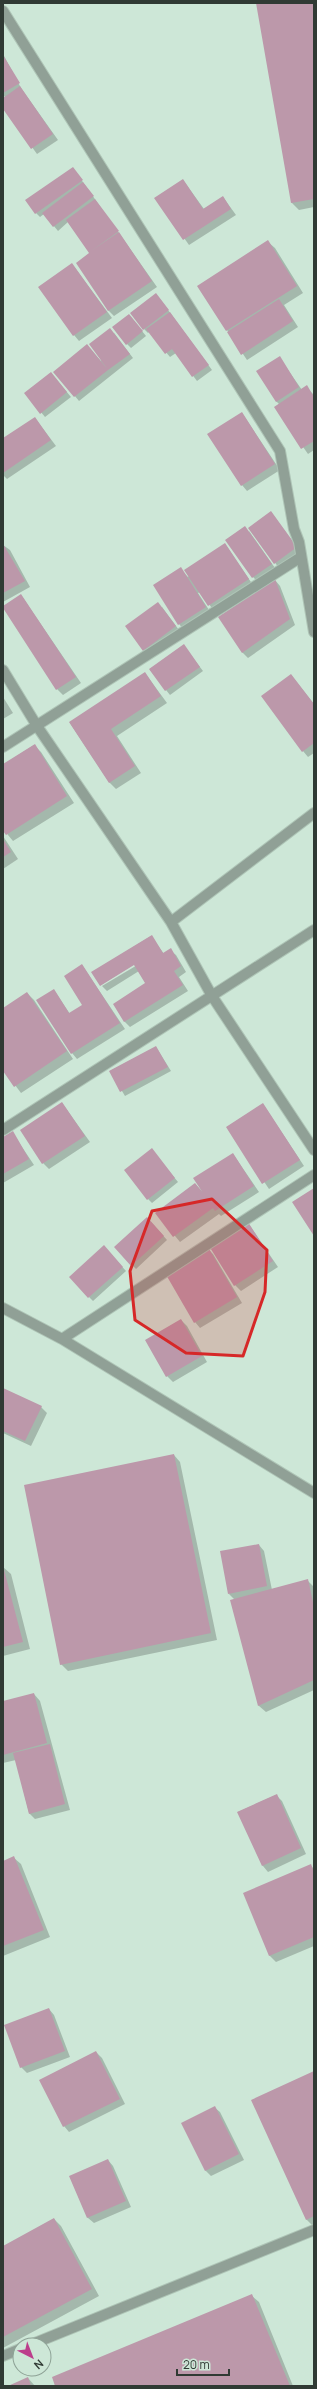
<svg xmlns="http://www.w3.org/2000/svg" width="317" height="2389" font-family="Manrope,sans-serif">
<rect width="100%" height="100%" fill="#cde7d7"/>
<path fill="#0003" d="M257,3h57v204l-15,3 -7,-7z
M3,54l18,34 37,52 -21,14 -34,-47v-8l2,-2 -2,-2z
M73,168l84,119 -43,29 -6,-6 -17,-57 -23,-31 -10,9 -14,-17 -4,3 -4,-4z
M183,180l21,29 19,-12 13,18 -47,30 -33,-47z
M268,242l7,6 28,45 -19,12 14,22 -51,33 -20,-30z
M72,264l40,54 -33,23 -5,-6z
M160,299l52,71 -15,11 -21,-28 -6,4 -21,-25 -1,1 -4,-4z
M129,315l17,21 -15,12 -4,-4z
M114,333l19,25 -54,43 -24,-29 36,-22 10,11z
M279,357l23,33 4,-3 8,8v55l-6,4 -33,-47 4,-3 -3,-3z
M51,373l20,24 -26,20 -19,-23z
M242,413l38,57 -33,21 -5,-6z
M35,418l21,28 -49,33 -4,-4v-36z
M271,512l29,40 -21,16 -30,-40z
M249,531l26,37 -18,13 -4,-4z
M225,544l28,41 -39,26 -14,-19 -2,1 13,20 -27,17 -5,-6 1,-55 8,8z
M3,545l7,5 20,37 -27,15z
M275,580l5,6 15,39 -47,33 -6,-6z
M21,595l60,88 -18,12 -6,-6z
M162,607l17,23 -31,24 -4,-4z
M187,650l16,21 -33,24 -20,-25z
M145,673l22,30 -50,33 24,37 -25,16 -7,-7 -39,-59z
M291,675l23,29v49l-6,4 -5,-6z
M3,697l10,16 -10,6z
M34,745l7,7 33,51 -61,38 -10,-12v-64z
M3,836l15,23 -15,10z
M151,936l13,18 6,-4 6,5 10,17 -7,5 9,14 -58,36 -6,-6 22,-37 -7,-13 -32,20 -5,-5 37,-22 -2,-2 -36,23 -8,-13z
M82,965l43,64 -48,30 -5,-6 -18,-63 16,24 14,-9z
M27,993l7,7 39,59 -52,34 -18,-24v-60z
M156,1047l15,24 -46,25 -15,-25z
M62,1103l28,39 -41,27 -6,-6z
M263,1104l41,62 -35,23 -42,-62z
M12,1132l22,33 -31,18v-45z
M155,1154l23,28 -26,21 -4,-4z
M233,1154l26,38 -38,24 -2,-2 -39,28 -24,-29 39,-29 7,7z
M151,1222l16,18 -31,29 -4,-4z
M248,1223l30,44 -37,24 -6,-6z
M208,1249l5,5 29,49 -42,25 -5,-6z
M108,1251l18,20 -33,30 -4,-4z
M181,1320l6,6 20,36 -34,20 -6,-6z
M3,1389l38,18 6,6 -16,33 -28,-13z
M174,1455l6,7 37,178 -149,31 -7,-7z
M259,1545l5,6 8,39 35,-10 7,7v103l-48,22 -7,-6 -28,-105 4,-1 -6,-6z
M3,1567l8,7 19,75 -27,7z
M34,1694l6,7 30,109 -35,9 -6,-6 -13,-53 -13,3v-61z
M276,1795l6,6 24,53 -38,18 -5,-6 -25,-54z
M14,1858l7,6 29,73 -47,19v-94z
M311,1866l3,3v77l-38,16 -7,-7z
M49,2009l5,6 16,42 -43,16 -6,-6z
M96,2052l6,6 23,46 -56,28 -5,-6z
M314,2072v154h-1l-7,-7z
M214,2107l6,5 24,48 -33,16 -6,-6z
M108,2160l5,6 18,41 -37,16 -6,-5 -18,-41z
M54,2219l7,7 38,70 -96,52v-101z
M252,2296l7,6 34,84h-237z
M28,2378l7,8h-25z"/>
<path fill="#bc98aa" d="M256,3h58v196l-23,4z
M3,55l17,28 -17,10z
M20,86l33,48 -22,15 -28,-40v-11z
M73,167l10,13 -48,34 -10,-14z
M183,179l20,30 20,-13 8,13 -48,31 -29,-42z
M83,182l11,14 -41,31 -11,-14z
M95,199l24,32 -28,20 28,-19 33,49 -44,30 -32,-48 13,-10 -23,-33z
M268,240l29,46 -71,45 -29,-45z
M72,263l35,49 -34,24 -35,-49z
M156,293l13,17 -26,20 -13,-17z
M279,299l14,22 -52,34 -14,-23z
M170,312l39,53 -17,12 -20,-28 -7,5 -19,-25z
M129,314l14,17 -17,14 -14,-18z
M110,328l20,26 -22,16 -19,-26z
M87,344l21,26 -34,27 -21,-25z
M280,356l19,31 -23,15 -20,-31z
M51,372l16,20 -27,22 -16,-21z
M307,385l7,12v44l-13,8 -27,-42z
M242,412l33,52 -34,22 -34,-52z
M35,417l16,23 -48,33v-35z
M271,511l26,36 -23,17 -26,-36z
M245,526l27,38 -20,14 -27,-38z
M225,543l24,36 -41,27 -24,-36z
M3,544l22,37 -22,12z
M181,567l25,40 -28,18 -25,-40z
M275,579l15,40 -48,34 -24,-36z
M21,594l55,83 -20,13 -53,-82v-2z
M158,602l18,24 -33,25 -18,-25z
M184,644l16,23 -35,24 -16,-22z
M145,672l16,24 -50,33 24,37 -26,17 -40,-61z
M291,674l23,30v39l-12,9 -41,-56z
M35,744l32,52 -61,39 -3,-4v-67z
M3,839l8,13 -8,5z
M152,935l11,18 8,-5 10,18 -7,5 9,14 -59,37 -11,-18 32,-21 -11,-18 -34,21 -9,-14z
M82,964l38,59 -49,31 -35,-54 18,-11 15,24 13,-8 -18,-29z
M27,992l40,59 -53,36 -11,-16v-63z
M156,1046l12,21 -48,25 -11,-21z
M62,1102l23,34 -43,28 -22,-34z
M263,1103l37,57 -38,24 -36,-57z
M13,1131l16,28 -26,15v-37z
M152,1148l23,30 -28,22 -23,-30z
M233,1153l21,33 -39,25 -2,-3 -40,29 -18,-24 40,-30 8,10 -10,-15z
M314,1188v48l-22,-34z
M147,1217l17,19 -33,30 -17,-19z
M248,1222l25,39 -39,25 -25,-40z
M104,1245l19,22 -35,31 -19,-21z
M208,1247l29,50 -43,26 -29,-50z
M181,1319l21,37 -36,21 -21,-37z
M3,1388l39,18 -17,35 -22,-10z
M174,1454l37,179 -151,32 -36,-180z
M259,1544l8,42 -39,8 -8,-43z
M3,1566l20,76 -20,5z
M308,1579l6,28v73l-56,26 -28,-106z
M34,1693l13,50 -44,12v-54z
M50,1744l15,60 -36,10 -16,-61z
M277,1794l24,54 -39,18 -25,-54z
M14,1856l30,74 -41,16v-85z
M311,1864l3,8v65l-45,19 -26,-63z
M49,2008l16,43 -45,17 -16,-43z
M96,2051l24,48 -57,28 -24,-47z
M314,2071v145l-8,4 -55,-120z
M215,2106l24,48 -34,17 -24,-48z
M108,2159l18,42 -39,17 -18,-42z
M54,2218l38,71 -89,48v-91z
M252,2294l38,92h-235l-3,-9z
M28,2377l3,9h-23z"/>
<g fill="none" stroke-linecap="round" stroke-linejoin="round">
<defs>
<path id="street" d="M3,11l277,440 14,78 5,13 15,90
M3,670l34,56 134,196 41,74 102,154
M3,747l298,-190
M171,922l143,-109
M3,1130l311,-200
M3,1308l59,31 252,-164
M62,1339l252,154
M30,2345l284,-115
M3,2356l17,-7"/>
</defs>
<use href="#street" stroke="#aec4b6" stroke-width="12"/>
<use href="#street" stroke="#90a096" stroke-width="10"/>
</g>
<path fill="#d62828" fill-opacity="0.2" stroke="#d62828" stroke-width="3" stroke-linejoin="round" d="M212,1199l55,51 -2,42 -22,64 -57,-3 -51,-33 -5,-49 22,-60z"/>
<rect width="317" height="2389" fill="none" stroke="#303a34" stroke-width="8"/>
<g transform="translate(32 2357) rotate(138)"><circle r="19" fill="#cde7d7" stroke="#8ea296"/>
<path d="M0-3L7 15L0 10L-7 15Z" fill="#bc3e8b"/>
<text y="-6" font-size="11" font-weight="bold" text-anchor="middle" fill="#303a34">N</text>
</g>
<path d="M177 2369v6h52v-6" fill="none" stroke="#303a34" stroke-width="2"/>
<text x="183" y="2369" font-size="12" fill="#303a34" stroke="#cde7d7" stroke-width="3" paint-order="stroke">20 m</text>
</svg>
